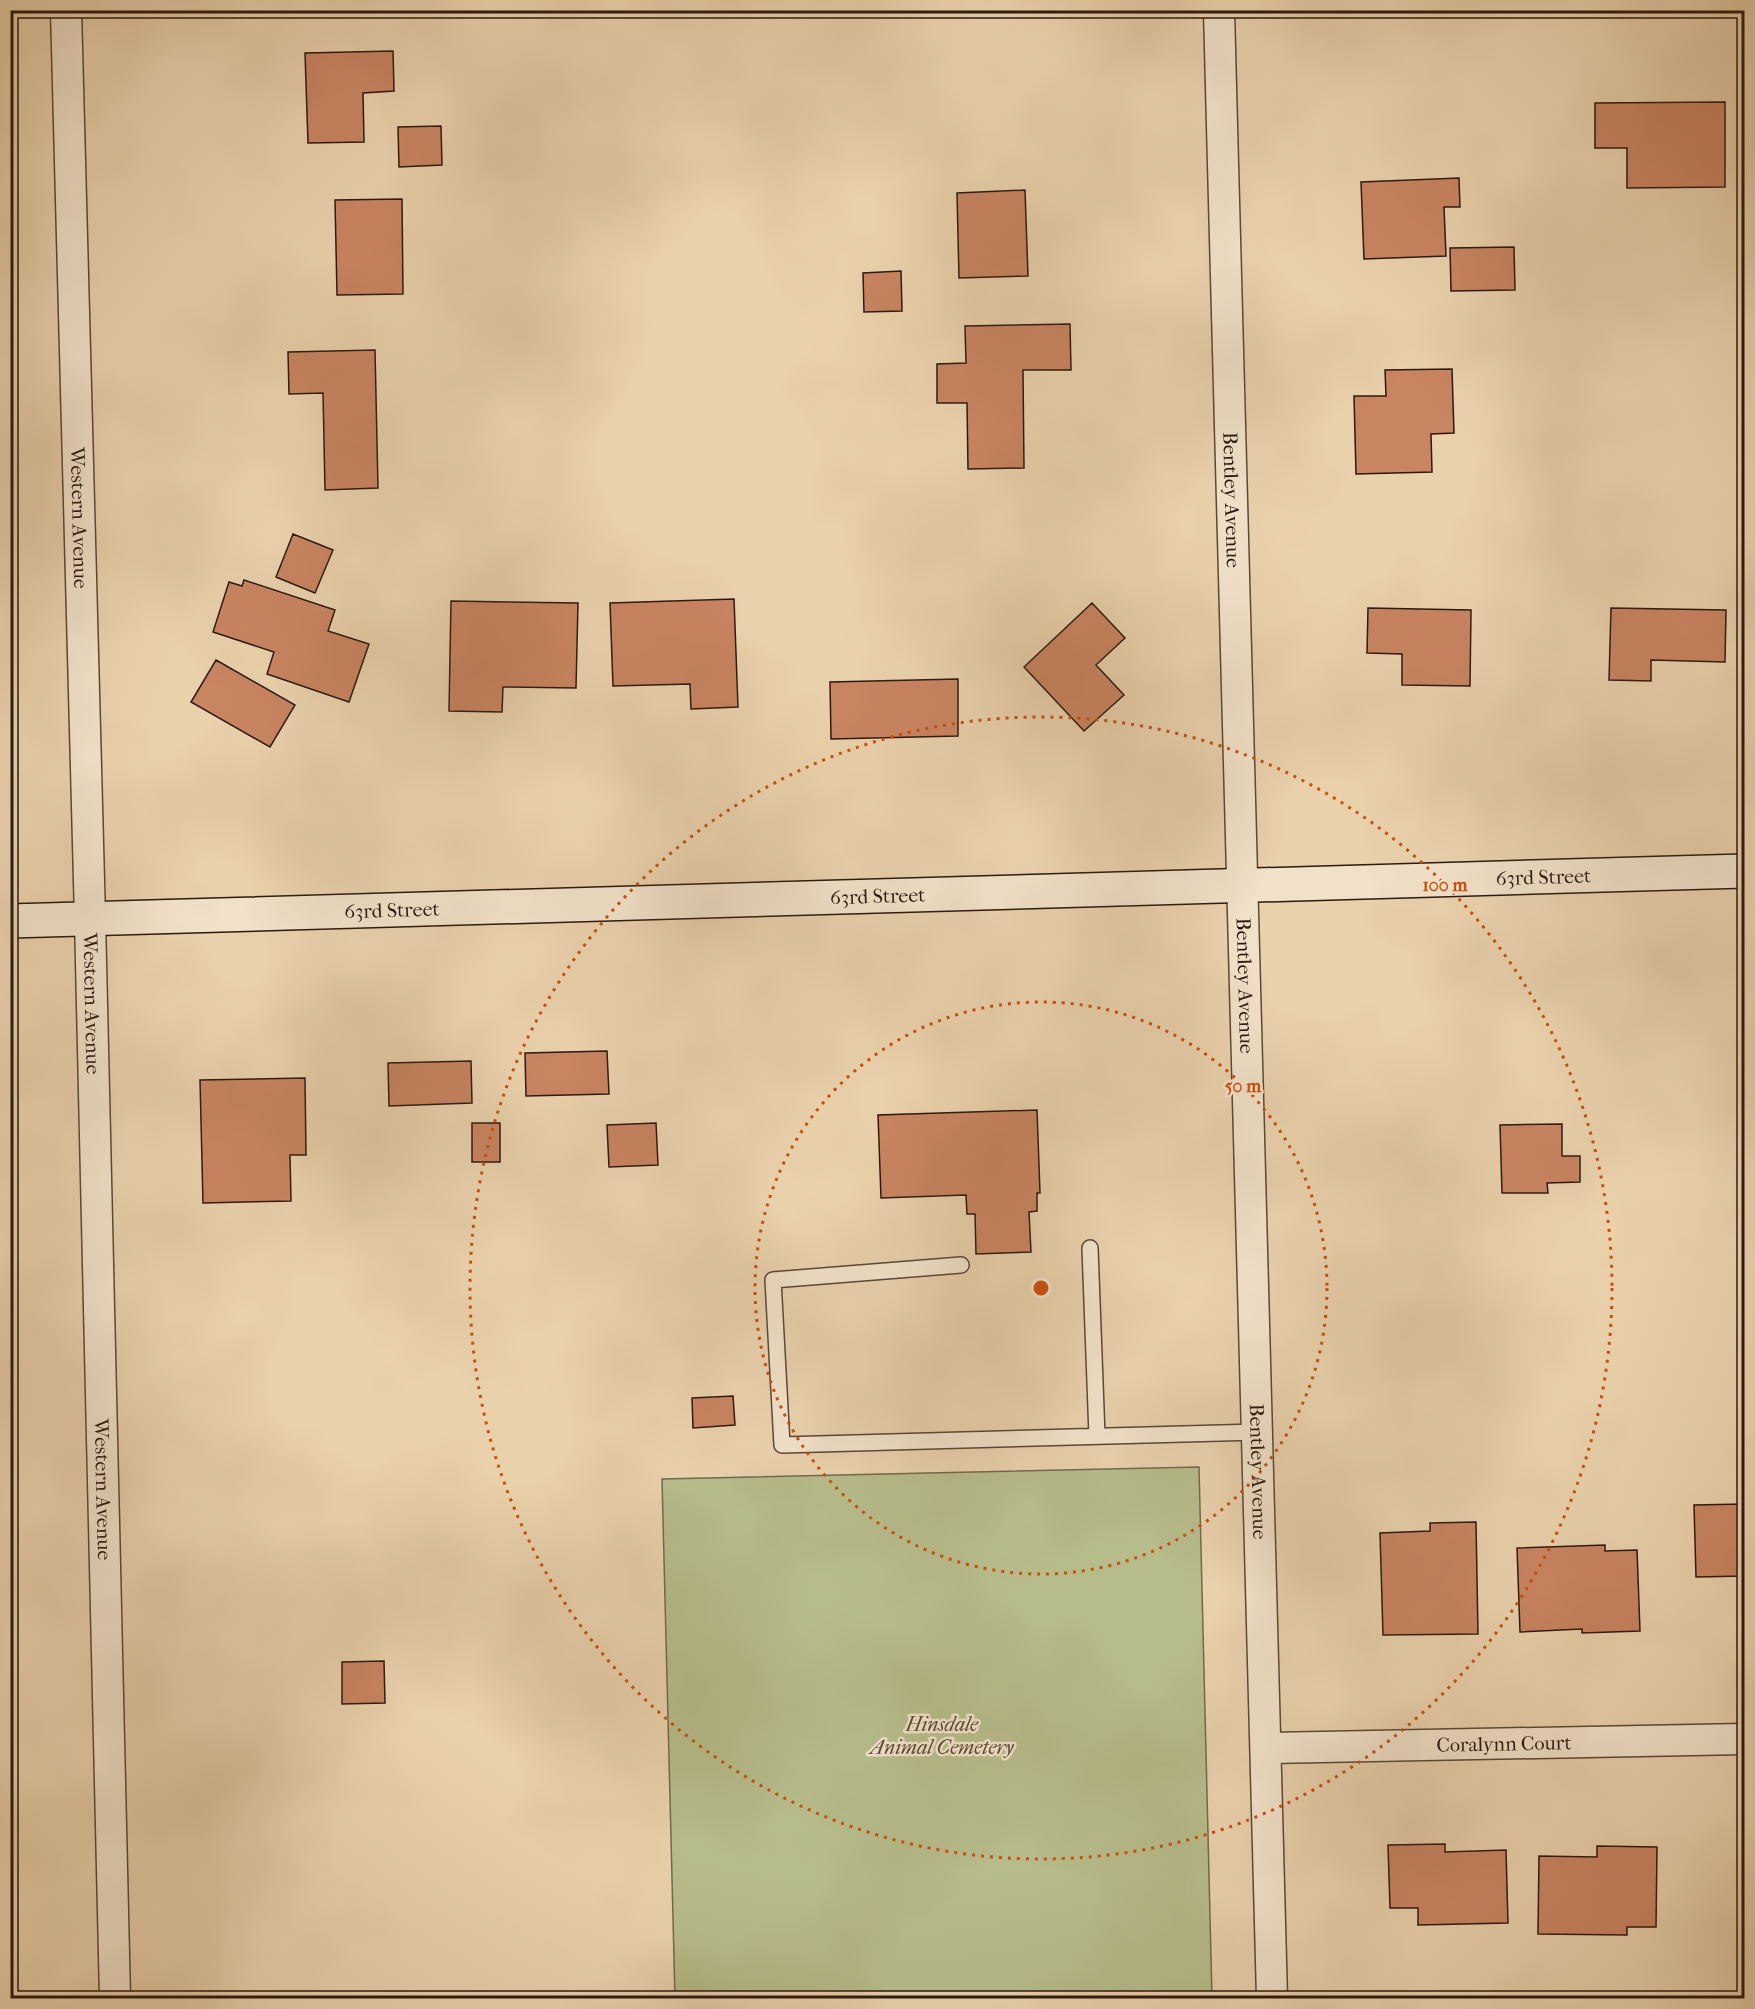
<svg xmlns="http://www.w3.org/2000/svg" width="1755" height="2009" font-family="'IM FELL French Canon',serif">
<rect width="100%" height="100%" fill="#e9d1ac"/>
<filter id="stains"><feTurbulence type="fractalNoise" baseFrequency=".00333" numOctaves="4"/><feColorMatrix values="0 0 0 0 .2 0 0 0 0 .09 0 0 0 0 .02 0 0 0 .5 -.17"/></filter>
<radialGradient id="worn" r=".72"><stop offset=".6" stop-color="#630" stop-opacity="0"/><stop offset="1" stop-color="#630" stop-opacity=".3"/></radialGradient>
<path fill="#b6bc8a" stroke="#716a4e" stroke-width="1.5" d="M1199,1467l13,531h-537l-13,-519z"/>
<path fill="#c98462" stroke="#2c1911" stroke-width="1.5" d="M393,51l1,40 -31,2 1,49 -56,1 -3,-90z
M1725,102v85l-98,1v-40h-32v-45z
M441,126l1,39 -43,2 -1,-40z
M1459,178l1,29h-16l2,49 -82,3 -3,-77z
M1025,190l3,86 -69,2 -2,-85z
M402,199l1,95 -66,1 -2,-95z
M1514,247l1,43 -64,1 -1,-43z
M901,271l1,40 -38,1 -1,-39z
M1070,324l1,46h-48l1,98 -56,1 -1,-66h-30v-39l29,-1 -1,-37z
M375,350l3,138 -53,2 -2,-97 -34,1 -1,-42z
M1452,369l2,64 -23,1 1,38 -76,2 -2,-78h32l-1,-26z
M293,534l40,16 -18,43 -39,-16z
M244,580l91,30 -7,21 41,13 -20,58 -82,-28 7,-22 -61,-20 16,-50 13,4z
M734,599l4,108 -47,2 -1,-25 -77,2 -3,-83z
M451,601l127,2 -2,85 -73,-1 -1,25 -53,-1z
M1092,603l33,35 -29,27 28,30 -40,36 -60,-64z
M1368,608l103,2 -1,76 -68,-1v-31l-35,-1z
M1611,608l115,2 -1,52 -74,-2v21l-42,-1z
M216,660l79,45 -25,42 -79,-45z
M958,679v57l-127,3 -1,-57z
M607,1051l2,43 -83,2 -1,-43z
M471,1061l1,42 -83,3 -1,-43z
M305,1078l1,77h-16l1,46 -88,2 -3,-123z
M1037,1110l3,83h-3v18l-8,1 2,40 -55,2 -1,-40h-8l-1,-19 -85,3 -3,-83z
M472,1123h28v39h-28z
M656,1123l2,42 -49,2 -2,-42z
M1562,1124v32h18v26l-33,1 1,10h-46l-2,-68z
M733,1396l2,29 -42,3 -1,-30z
M1744,1504v72l-48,1 -2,-72z
M1476,1522l2,112 -95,1 -3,-102 50,-2v-8z
M1605,1545v6l32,-1 3,81 -58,2v-4l-62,3 -3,-84z
M384,1661l1,42 -43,1v-42z
M1445,1844v8l61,-2 2,73 -90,2v-17h-28l-2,-63z
M1597,1846l60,1 -1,80h-29v8l-89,-1 1,-78 58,1z
M1739,1887h5v74h-4z"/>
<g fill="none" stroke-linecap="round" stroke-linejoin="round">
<defs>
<path id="lane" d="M1090,1248l7,188
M961,1265l-188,15 9,165 476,-13"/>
<g id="street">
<path id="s1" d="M66,10l24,909 25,1079"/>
<path id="s2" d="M1219,10c17,663 37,1326 53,1988"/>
<path id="s3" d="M1266,1748l478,-9"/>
</g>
<g id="secondary">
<path id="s4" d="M10,921l1734,-50"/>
</g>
</defs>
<use href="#lane" stroke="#5b4738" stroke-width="18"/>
<use href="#street" stroke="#5b4738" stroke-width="33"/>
<use href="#secondary" stroke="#2c1911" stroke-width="36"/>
<use href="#lane" stroke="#f1e1c9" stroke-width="15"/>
<use href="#street" stroke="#f1e1c9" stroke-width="30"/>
<use href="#secondary" stroke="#f1e1c9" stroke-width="33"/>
</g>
<g fill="none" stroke="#cc4f0d" stroke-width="3" stroke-dasharray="3 6">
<circle cx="1041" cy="1288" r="286"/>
<circle cx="1041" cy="1288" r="571"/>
</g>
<g text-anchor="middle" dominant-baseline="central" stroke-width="5" stroke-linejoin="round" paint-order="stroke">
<g font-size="20" fill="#2c1911" stroke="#f1e1c9">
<text stroke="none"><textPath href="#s2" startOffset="490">Bentley Avenue</textPath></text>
<text stroke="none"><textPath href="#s1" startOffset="508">Western Avenue</textPath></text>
<text stroke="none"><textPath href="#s4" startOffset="1534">63rd Street</textPath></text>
<text stroke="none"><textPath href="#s4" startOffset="868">63rd Street</textPath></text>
<text stroke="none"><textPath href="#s4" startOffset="382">63rd Street</textPath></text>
<text stroke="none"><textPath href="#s2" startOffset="976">Bentley Avenue</textPath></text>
<text stroke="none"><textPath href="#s1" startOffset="994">Western Avenue</textPath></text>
<text stroke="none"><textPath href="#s2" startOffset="1462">Bentley Avenue</textPath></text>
<text stroke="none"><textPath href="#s1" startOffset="1480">Western Avenue</textPath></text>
<text stroke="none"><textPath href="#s3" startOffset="238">Coralynn Court</textPath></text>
</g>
<g font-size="20" font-style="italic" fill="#554a35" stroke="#f1e1c9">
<text x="942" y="1724">Hinsdale<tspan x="942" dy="23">Animal Cemetery</tspan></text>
</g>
</g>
<circle cx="1041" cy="1288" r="9" fill="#cc4f0d" stroke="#f1e1c9" stroke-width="3"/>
<g font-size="18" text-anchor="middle" font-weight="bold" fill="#cc4f0d" stroke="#f1e1c9" stroke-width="5" stroke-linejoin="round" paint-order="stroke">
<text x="1445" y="891">100 m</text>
<text x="1243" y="1092">50 m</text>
</g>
<rect width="1755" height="2009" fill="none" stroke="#e9d1ac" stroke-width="36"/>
<rect x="12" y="12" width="1731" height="1985" fill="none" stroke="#2c1911" stroke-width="3"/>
<rect x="18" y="18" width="1719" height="1973" fill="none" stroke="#2c1911" stroke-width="1.5"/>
<rect width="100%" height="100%" filter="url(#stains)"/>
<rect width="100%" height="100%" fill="url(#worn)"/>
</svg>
